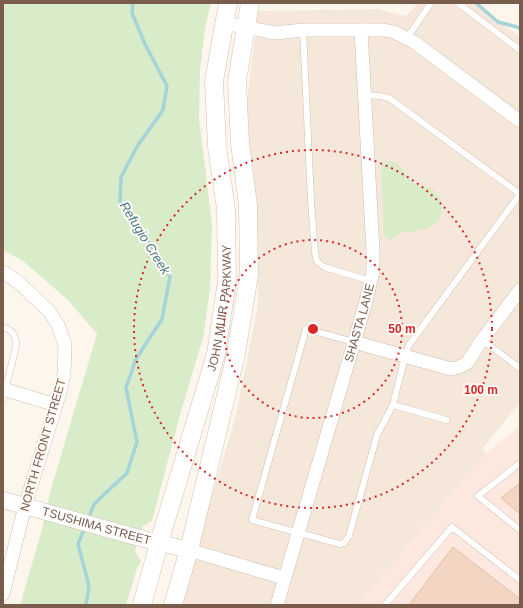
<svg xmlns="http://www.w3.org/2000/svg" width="523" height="608" font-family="Arial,sans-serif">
<rect width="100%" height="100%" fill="#fdf6ec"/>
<path fill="#f5e8da" d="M418,3h57l45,34v365l-37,46 3,5 -128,152h-179l57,-190 22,-110v-59l-12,-137 12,-98 119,-2 29,7z"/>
<path fill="#fde8e0" d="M520,426v179h-162l128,-152z"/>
<path fill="#d8ecc9" d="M3,3h208l-6,25 -5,43 -1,48 6,47 7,60 -2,63 -7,49 -22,73 -29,110 -9,5 -8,25 6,11 -4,6 -11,37h-106l21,-72 10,-44 46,-155 -29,-34 -45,-39 -20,-11z
M389,161c18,4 13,15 25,22 5,3 12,3 18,6 14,9 13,31 -2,38 -6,3 -12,1 -17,6 -10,-2 -18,-2 -22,10l-3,-5 -4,-2 -3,-72z"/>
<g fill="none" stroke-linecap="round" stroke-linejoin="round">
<path stroke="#a5d3da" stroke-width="3.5" d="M476,3l22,19 19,5 3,2
M88,520l6,-16 33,-31 10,-31 -11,-54 10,-29 26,-40 8,-42 -6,-13 -44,-62 1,-25 17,-32 25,-35 4,-24 -22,-42 -13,-31 1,-10
M85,527l-7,17 11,42 -3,19"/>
</g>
<path fill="#f3d5c3" stroke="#e6bba3" d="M520,483v31l-19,-16z
M453,547l67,52v6h-111z"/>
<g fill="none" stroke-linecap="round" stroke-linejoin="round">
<defs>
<path id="service" d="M458,3l62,47
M303,30l8,171 4,52 2,8 7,6 47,14
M407,38l24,-35
M365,95l15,1 9,2 131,96
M3,327c11,4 13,9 13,20l-13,51
M482,340l38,28
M354,342l-48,-13 -54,191 88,24 4,-1 5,-7 28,-101 16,-30 12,-49 4,-11 111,-151
M393,405l54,15
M520,463l-42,33 42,34
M385,605l67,-78 68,53"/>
<g id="minor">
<path d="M224,23l51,10 28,-3h81l10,2 20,10 106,79"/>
<path d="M3,272l15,10 31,29 9,14 7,20 -1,29 -4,18 -35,114 -22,88"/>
<path d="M354,342l97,27 8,-2 8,-4 15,-23 38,-50"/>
<path d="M3,389l53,16"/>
<path d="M189,550l95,28"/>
<path id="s1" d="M277,605l88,-300 8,-33v-21l-12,-221"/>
</g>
<g id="tertiary">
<path id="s2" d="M3,500l133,37 53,13"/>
</g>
<g id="secondary">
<path id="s3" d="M142,605l17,-62 57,-189 11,-73 -1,-72 -9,-62 -3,-66 14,-78"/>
<path d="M173,605l16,-55 47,-196 13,-79 -1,-70 -8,-61 -3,-63 13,-78"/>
</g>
</defs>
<use href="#service" stroke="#d1beb0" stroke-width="7"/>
<use href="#minor" stroke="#d1beb0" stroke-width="14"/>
<use href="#tertiary" stroke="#d1beb0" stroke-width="17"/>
<use href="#secondary" stroke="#d6c0b0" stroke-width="19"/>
<use href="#service" stroke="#fff" stroke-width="6"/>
<use href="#minor" stroke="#fff" stroke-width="13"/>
<use href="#tertiary" stroke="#fff" stroke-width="16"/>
<use href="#secondary" stroke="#fff" stroke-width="18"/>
</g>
<g fill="none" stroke="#d62828" stroke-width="2" stroke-dasharray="2 4">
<circle cx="313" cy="329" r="89"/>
<circle cx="313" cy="329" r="179"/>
</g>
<g text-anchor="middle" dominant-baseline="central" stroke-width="4" stroke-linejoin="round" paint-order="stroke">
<g font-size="12" fill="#7a5c4d" stroke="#fffaf3">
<text stroke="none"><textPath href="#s3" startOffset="308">JOHN MUIR PARKWAY</textPath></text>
<text stroke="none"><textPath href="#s1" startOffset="294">SHASTA LANE</textPath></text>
<text transform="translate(43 445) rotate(-74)">NORTH FRONT STREET</text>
<text stroke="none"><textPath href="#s2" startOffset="97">TSUSHIMA STREET</textPath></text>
</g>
<g font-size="13" font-style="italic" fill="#437c86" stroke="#fffaf3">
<text transform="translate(145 238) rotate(58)">Refugio Creek</text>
</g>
</g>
<circle cx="313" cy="329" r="6" fill="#d62828" stroke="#fffaf3" stroke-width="2"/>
<g font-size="12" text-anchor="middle" font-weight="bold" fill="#d62828" stroke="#fffaf3" stroke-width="4" stroke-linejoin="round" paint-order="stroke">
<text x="402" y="333">50 m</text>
<text x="481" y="394">100 m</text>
</g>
<rect width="523" height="608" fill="none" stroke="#7a5c4d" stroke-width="8"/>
</svg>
